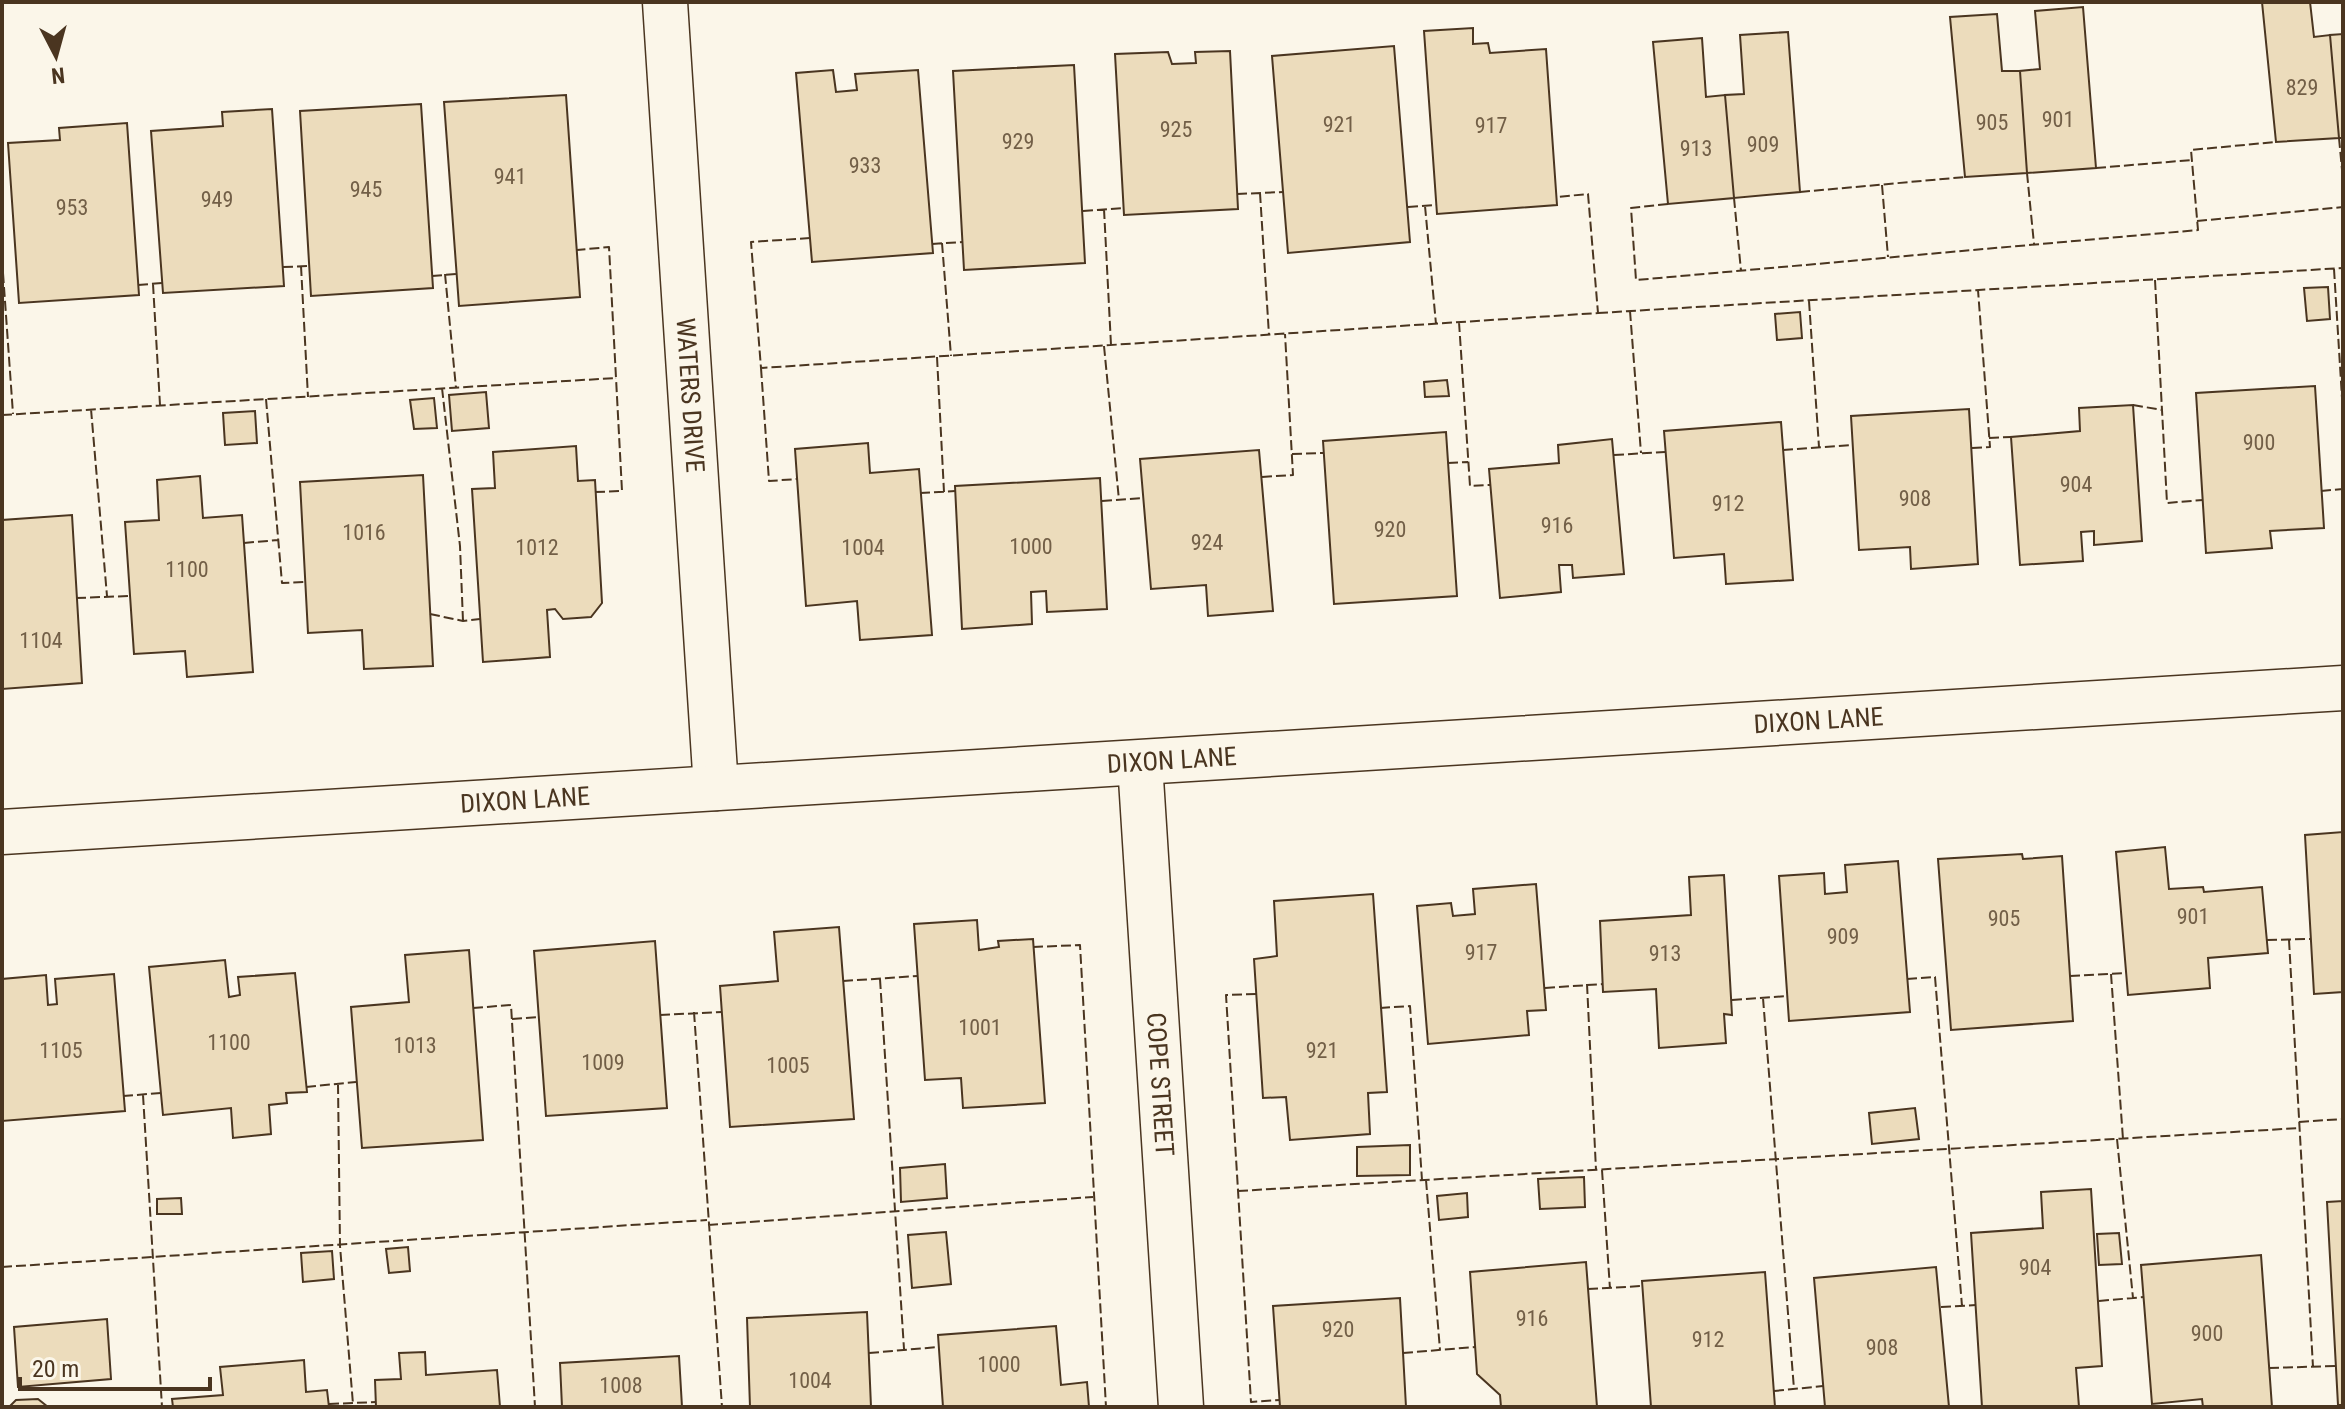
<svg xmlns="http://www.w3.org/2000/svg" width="2345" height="1409" font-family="'Roboto Condensed',sans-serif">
<rect width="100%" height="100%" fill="#fbf6e9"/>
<path fill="#ecdcbc" stroke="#4a3520" stroke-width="2" d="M2262,2h48l4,35 16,-2 9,103 -63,4z
M2083,7l13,161 -69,5 -7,-102 20,-2 -5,-58z
M1997,14l5,57h18l7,102 -62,4 -15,-160z
M1473,28v16l15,-1 2,10 56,-4 11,156 -120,9 -13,-183z
M1788,32l12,160 -66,6 -9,-103 19,-1 -4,-59z
M2343,34v104h-4l-9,-103z
M1702,38l4,59 19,-2 9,103 -66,6 -15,-162z
M1394,46l16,196 -122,11 -16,-197z
M1230,51l8,158 -114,6 -9,-161 53,-2 4,12 24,-1 -1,-11z
M1074,65l11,198 -121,7 -11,-199z
M833,70l3,22 21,-2 -2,-16 63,-4 15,183 -121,9 -16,-189z
M566,95l14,202 -121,9 -15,-204z
M421,104l12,184 -122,8 -11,-185z
M272,109l12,177 -121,7 -12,-162 72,-5 -1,-14z
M127,123l12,172 -120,8 -11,-160 52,-3 -1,-12z
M2328,287l2,32 -23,2 -3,-33z
M1800,312l2,26 -25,2 -2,-26z
M1447,380l2,16 -24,1 -1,-15z
M2315,386l9,142 -54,3 2,17 -66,5 -10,-160z
M486,392l3,36 -37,3 -3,-36z
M434,398l3,30 -23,1 -4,-29z
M2133,405l9,136 -48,4v-14l-13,1 2,29 -63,4 -9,-128 69,-6 -1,-23z
M1969,409l9,155 -67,5 -1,-22 -51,3 -8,-134z
M255,411l2,32 -32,2 -2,-32z
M1781,422l12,158 -67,4 -2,-30 -50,4 -10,-127z
M1446,432l11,164 -123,8 -11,-163z
M1612,439l12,135 -51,4 -1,-13h-13l2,27 -61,6 -11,-129 70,-6 -1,-18z
M868,443l2,30 49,-4 13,166 -72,5 -3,-39 -51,5 -11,-157z
M576,446l2,35 17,-1 7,123 -11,14 -28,2 -8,-10 -8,1 3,47 -67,5 -11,-173 23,-1 -2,-36z
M1259,450l14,161 -65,5 -2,-31 -55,4 -11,-130z
M423,475l10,191 -69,3 -2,-39 -54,3 -8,-151z
M200,476l3,42 39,-3 11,157 -66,5 -2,-26 -51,3 -9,-132 34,-2 -2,-40z
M1100,478l7,131 -60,3 -1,-21 -15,1 1,32 -70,5 -7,-143z
M72,515l10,168 -80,6v-169z
M2343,832v160l-29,2 -9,-159z
M2165,847l4,42 34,-2 1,5 58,-5 6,66 -60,5 2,30 -82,7 -12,-143z
M2022,854l1,5 39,-3 11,165 -122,9 -13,-171z
M1898,861l12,151 -121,9 -10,-145 45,-3 1,21 22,-2 -2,-27z
M1724,875l8,140 -8,-1 2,29 -67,5 -3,-59 -53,3 -3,-71 91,-6 -2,-38z
M1536,884l10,126 -19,1 2,24 -101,9 -11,-138 34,-3 2,13 22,-2 -2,-25z
M1373,894l14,198 -19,1 2,41 -80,6 -4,-43 -23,1 -9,-139 23,-3 -3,-55z
M977,920l2,30 20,-3 -1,-6 35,-2 12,164 -82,5 -2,-30 -36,2 -11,-156z
M839,927l15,192 -124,8 -10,-141 58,-5 -4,-49z
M655,941l12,167 -121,8 -12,-165z
M469,950l14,190 -121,8 -11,-141 58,-5 -4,-47z
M225,960l4,37 11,-2 -2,-18 57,-4 12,119 -21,1 1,10 -18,2 2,29 -38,4 -2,-30 -68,7 -14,-148z
M114,974l11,137 -123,10v-142l44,-4 2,30 9,-1 -2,-25z
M1915,1108l4,31 -47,5 -3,-31z
M1410,1145v30l-53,1v-29z
M945,1164l2,34 -46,4 -1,-34z
M1584,1177l1,30 -45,2 -2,-30z
M2091,1189l11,177 -26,2 3,39h-97l-11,-174 72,-5 -2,-36z
M1467,1193l1,24 -29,3 -2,-24z
M181,1198l1,16h-25v-15z
M2343,1201v204h-5l-11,-203z
M946,1232l5,52 -39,4 -4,-53z
M2119,1233l3,31 -23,1 -2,-31z
M408,1247l2,24 -21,2 -3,-24z
M332,1251l2,28 -31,3 -2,-29z
M2261,1255l11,152h-69l-1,-8 -50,5 -11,-139z
M1586,1262l11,145h-96l-1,-12 -23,-21 -7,-102z
M1936,1267l13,140h-124l-11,-129z
M1765,1272l10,135h-124l-9,-126z
M1400,1298l6,109h-126l-7,-101z
M867,1312l4,95h-121l-3,-89z
M107,1319l4,60 -93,8 -4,-60z
M1056,1326l5,59 26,-3 2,25h-146l-5,-72z
M425,1352l1,23 71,-5 3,37h-124l-1,-27 26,-1 -2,-26z
M679,1356l3,51h-120l-2,-44z
M304,1360l2,32 21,-2 2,17h-156l-1,-8 51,-4 -3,-28z
M38,1399l10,8h-39l7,-7z"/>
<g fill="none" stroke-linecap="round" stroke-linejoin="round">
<defs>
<g id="street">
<path id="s1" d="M665,2l51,786"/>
<path id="s2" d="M1140,763l41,644"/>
<path id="s3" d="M2,832l2341,-144"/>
</g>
</defs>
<use href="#street" stroke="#4a3520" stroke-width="47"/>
<use href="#street" stroke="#fbf6e9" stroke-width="44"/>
<path stroke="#4a3520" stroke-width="2" stroke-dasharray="10 4" stroke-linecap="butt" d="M2339,138l4,42
M2096,168l96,-8
M2027,173l7,71
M1882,185l6,72
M1800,192l165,-15
M1260,193l9,142
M1237,194l46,-2
M1734,198l7,73
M1668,204l-37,4 5,72 562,-50 -7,-80 85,-8
M1425,206l11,118
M1408,207l29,-2
M1104,209l7,136
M1083,211l40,-3
M2197,221l146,-14
M810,238l-59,4 10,126 837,-55 -10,-119 -31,3
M942,243l9,113
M932,244l30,-2
M301,266l7,131
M283,267l27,-1
M2334,269l9,145
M3,273l10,141
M445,274l11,114
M432,276l24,-2
M2155,280l12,223 36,-3
M153,284l7,121
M138,285l24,-2
M1809,301l10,146
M1630,311l11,142
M1598,313l745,-45
M1459,322l11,164 20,-1
M1104,346l15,154
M937,357l7,135
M761,368l8,113 28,-2
M442,388l18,158 3,75
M266,399l16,184 24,-1
M2133,405l29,5
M91,409l16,187
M2,415l614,-37 -7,-131 -32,3
M1989,438l22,-1
M1972,448l18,-1 -12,-157
M1783,450l70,-5
M1292,454l31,-1
M1614,455l51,-3
M1448,463l20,-1
M1262,477l31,-2 -8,-141
M2321,491l22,-2
M595,492l27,-1 -6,-113
M920,493l35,-2
M1102,501l41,-3
M244,543l34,-3
M76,598l54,-2
M430,614l33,7 17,-2
M2267,940l43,-1
M2289,940l24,427
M1033,947l47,-2 26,462
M2111,974l12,165
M2070,976l57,-3
M880,979l24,370
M1907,979l28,-2 27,329
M843,981l75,-5
M1587,984l9,186
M1545,988l58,-4
M1256,994l-30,1 25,407 29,-2
M1763,998l31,391
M1732,1000l56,-4
M473,1008l38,-3 24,402
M1380,1008l30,-2 12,174
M694,1012l28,395
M660,1015l62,-3
M512,1019l28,-2
M338,1084l2,162 13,158
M306,1087l50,-5
M143,1095l19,312
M123,1096l38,-3
M2299,1122l44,-3
M2117,1139l16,159
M1602,1170l8,119
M1426,1180l14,170
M1238,1191l1062,-63
M708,1225l385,-28
M2,1267l705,-47
M1588,1289l54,-3
M2099,1301l45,-4
M1941,1307l35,-2
M869,1353l69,-6
M1403,1353l72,-6
M2269,1368l67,-2
M1774,1391l49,-5
M329,1404l47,-2"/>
</g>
<g text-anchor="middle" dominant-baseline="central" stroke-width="6" stroke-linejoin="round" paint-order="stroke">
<g font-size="22" fill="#725f47">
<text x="2302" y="87">829</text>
<text x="2058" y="119">901</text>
<text x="1992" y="122">905</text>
<text x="1339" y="124">921</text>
<text x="1491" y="125">917</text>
<text x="1176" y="129">925</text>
<text x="1018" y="141">929</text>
<text x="1763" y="144">909</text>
<text x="1696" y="148">913</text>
<text x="865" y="165">933</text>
<text x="510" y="176">941</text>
<text x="366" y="189">945</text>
<text x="217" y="199">949</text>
<text x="72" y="207">953</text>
<text x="2259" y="442">900</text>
<text x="2076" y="484">904</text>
<text x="1915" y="498">908</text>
<text x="1728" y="503">912</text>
<text x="1557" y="525">916</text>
<text x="1390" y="529">920</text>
<text x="364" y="532">1016</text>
<text x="1207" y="542">924</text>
<text x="1031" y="546">1000</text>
<text x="537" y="547">1012</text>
<text x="863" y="547">1004</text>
<text x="187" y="569">1100</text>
<text x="41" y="640">1104</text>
<text x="2193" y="916">901</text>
<text x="2004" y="918">905</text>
<text x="1843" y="936">909</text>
<text x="1481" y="952">917</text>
<text x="1665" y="953">913</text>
<text x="980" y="1027">1001</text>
<text x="229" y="1042">1100</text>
<text x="415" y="1045">1013</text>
<text x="61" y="1050">1105</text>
<text x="1322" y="1050">921</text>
<text x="603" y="1062">1009</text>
<text x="788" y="1065">1005</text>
<text x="2035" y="1267">904</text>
<text x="1532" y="1318">916</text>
<text x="1338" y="1329">920</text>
<text x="2207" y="1333">900</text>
<text x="1708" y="1339">912</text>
<text x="1882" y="1347">908</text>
<text x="999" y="1364">1000</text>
<text x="810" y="1380">1004</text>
<text x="621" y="1385">1008</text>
</g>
<g font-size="26" fill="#4a3520" stroke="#fbf6e9">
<text stroke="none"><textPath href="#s1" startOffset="394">WATERS DRIVE</textPath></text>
<text stroke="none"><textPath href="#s3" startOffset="1820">DIXON LANE</textPath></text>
<text stroke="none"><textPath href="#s3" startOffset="1172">DIXON LANE</textPath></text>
<text stroke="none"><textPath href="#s3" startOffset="524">DIXON LANE</textPath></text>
<text stroke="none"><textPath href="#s2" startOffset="322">COPE STREET</textPath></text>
</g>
</g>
<rect width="2345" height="1409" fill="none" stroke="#4a3520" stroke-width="8"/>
<g transform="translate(56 56) rotate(174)" stroke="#fbf6e9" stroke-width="6" paint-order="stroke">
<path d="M0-6L14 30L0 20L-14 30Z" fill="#4a3520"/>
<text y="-12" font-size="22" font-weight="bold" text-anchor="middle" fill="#4a3520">N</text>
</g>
<path d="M20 1377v12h190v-12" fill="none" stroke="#4a3520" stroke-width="4"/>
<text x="32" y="1377" font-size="24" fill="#4a3520" stroke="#fbf6e9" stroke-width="6" paint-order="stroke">20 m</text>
</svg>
